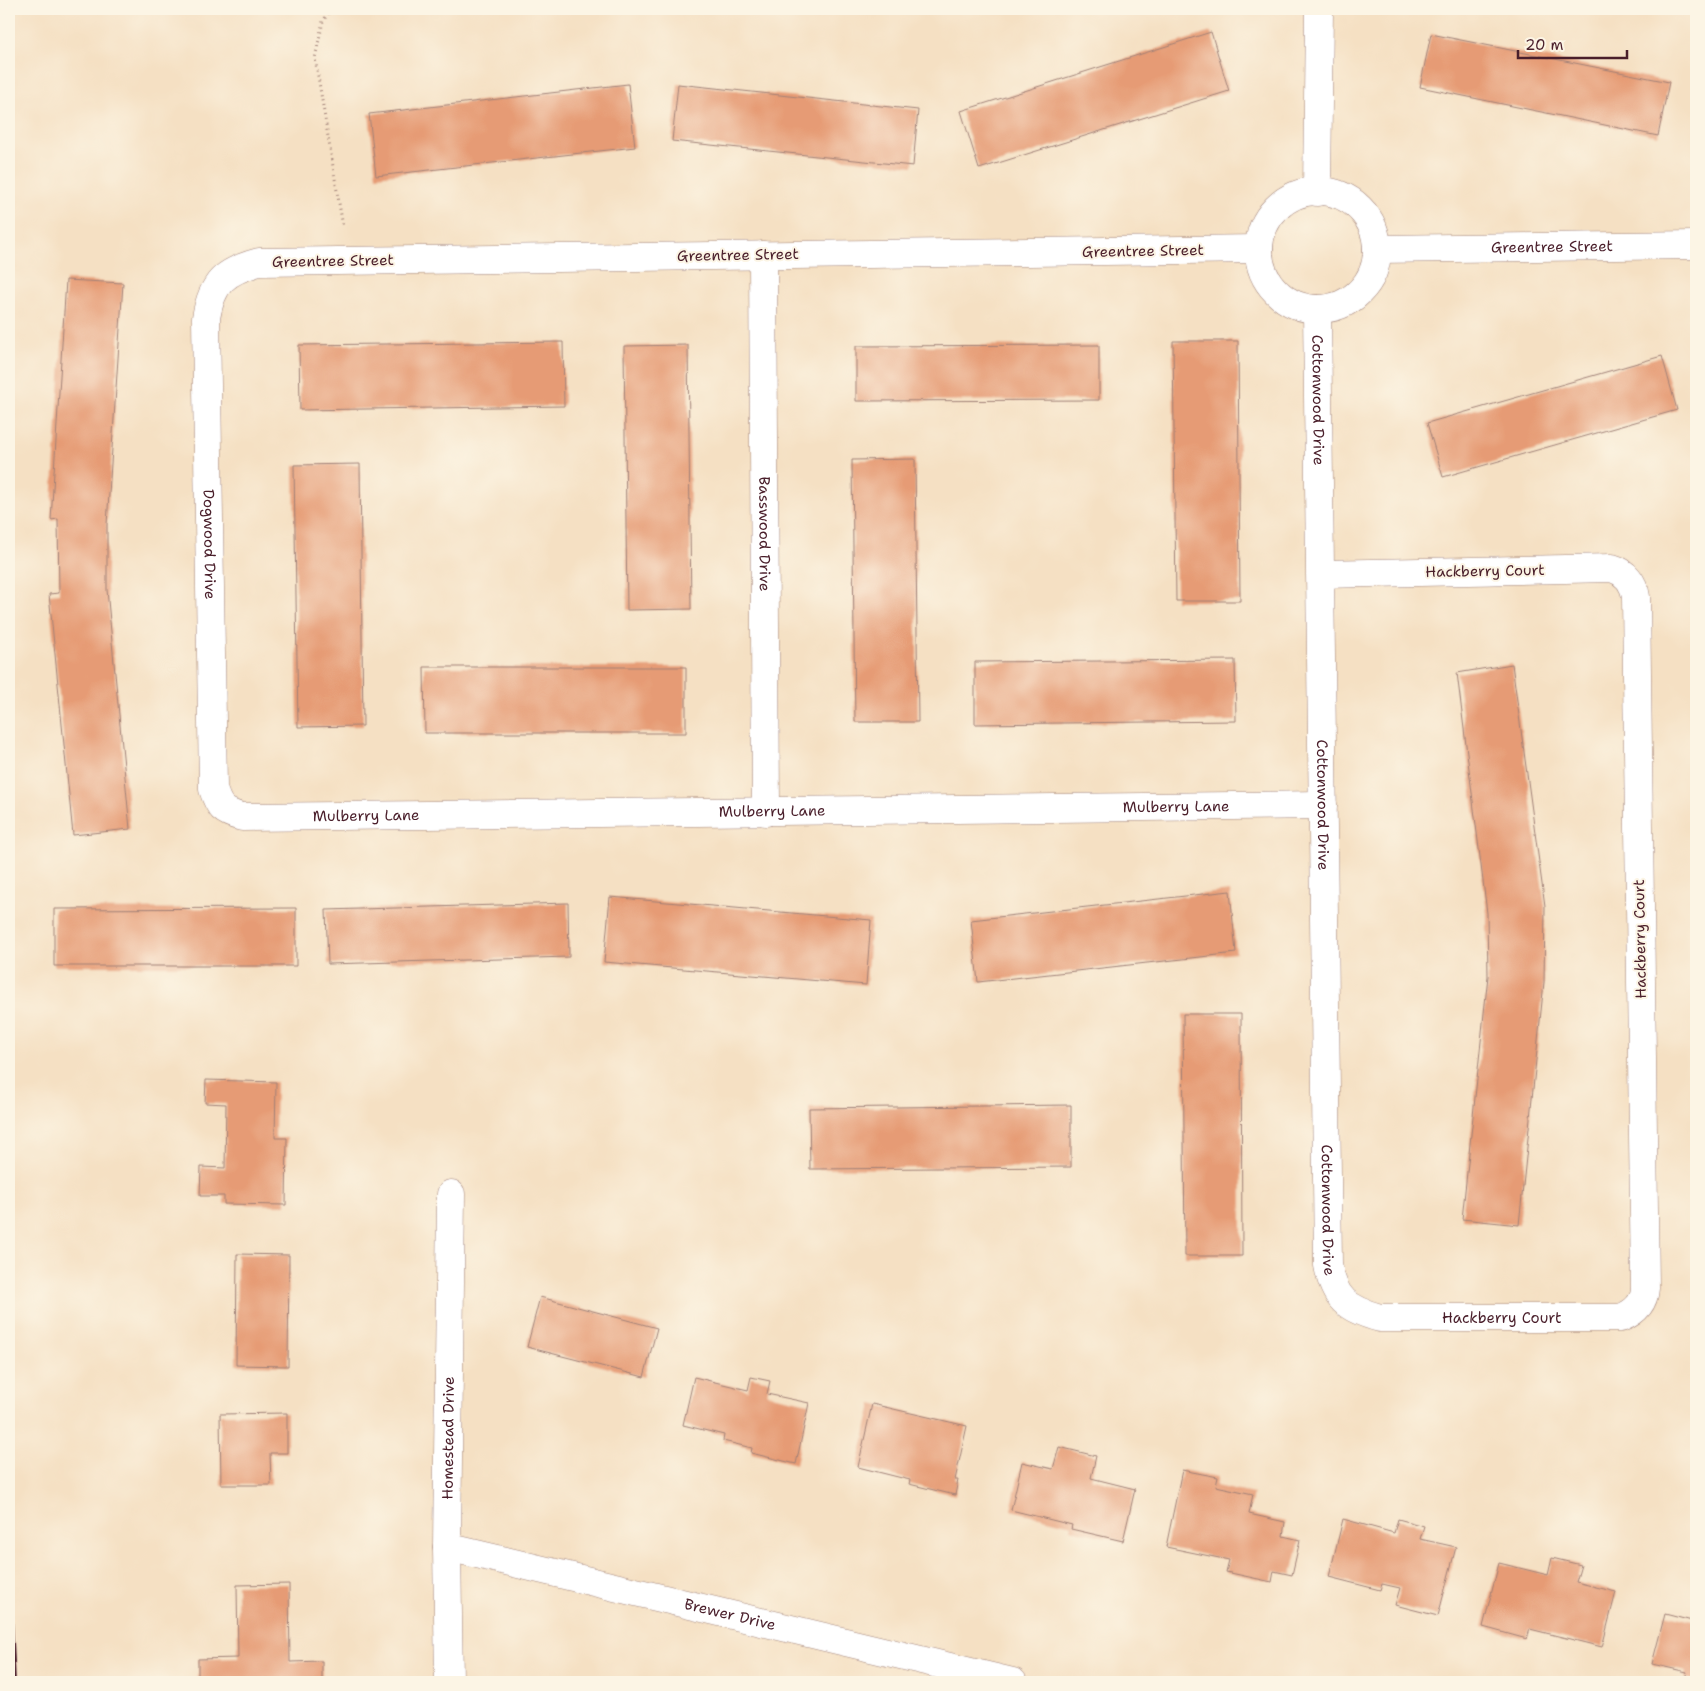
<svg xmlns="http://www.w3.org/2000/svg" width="1705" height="1691" font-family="'Shantell Sans',sans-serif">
<rect width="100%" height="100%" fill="#fcf5e5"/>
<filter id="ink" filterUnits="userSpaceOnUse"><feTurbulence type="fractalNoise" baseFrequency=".02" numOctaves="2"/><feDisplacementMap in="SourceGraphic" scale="10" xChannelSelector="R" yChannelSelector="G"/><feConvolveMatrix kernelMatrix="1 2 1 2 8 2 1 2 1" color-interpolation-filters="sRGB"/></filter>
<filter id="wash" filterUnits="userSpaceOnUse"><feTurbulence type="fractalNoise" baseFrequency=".0096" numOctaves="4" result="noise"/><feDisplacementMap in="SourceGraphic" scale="20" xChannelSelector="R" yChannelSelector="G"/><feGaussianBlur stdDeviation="1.12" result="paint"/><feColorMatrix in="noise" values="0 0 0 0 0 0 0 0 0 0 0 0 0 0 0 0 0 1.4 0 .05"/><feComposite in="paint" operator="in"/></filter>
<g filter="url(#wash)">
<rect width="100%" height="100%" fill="#f5e0c3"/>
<g id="blocks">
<path fill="#e69b75" d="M1211,32l18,59 -250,78 -18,-58z
M1431,34l238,48 -11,54 -238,-49z
M628,84l7,63 -259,29 -7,-62z
M678,84l240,26 -5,56 -241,-25z
M66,280l57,3 -16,241v66l23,239 -57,6 -24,-241 10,-1 -1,-74 -7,1z
M1173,341h65l2,260h-64z
M563,342l1,64 -264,4 -1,-65z
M688,345l3,264 -64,1 -3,-264z
M1099,345v55l-243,1v-55z
M1662,356l15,54 -234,67 -16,-54z
M915,459l3,263h-63l-3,-262z
M360,464l3,262 -65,1 -4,-262z
M1235,660l1,61 -261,3v-62z
M1512,664l33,242 -1,76 -25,243 -57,-6 26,-243 -1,-63 -30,-240z
M424,667h262v66h-261z
M1230,891l6,62 -258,29 -7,-62z
M610,897l261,23 -5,65 -262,-23z
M568,903l1,54 -241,7 -2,-54z
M296,908v58h-242v-57z
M1183,1014h58l1,242h-57z
M206,1080l70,2 -1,56h12l-1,67 -62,-1v-8h-24l1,-29 24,1 1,-64 -21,-1z
M1071,1105v62l-261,2 -1,-61z
M237,1254l52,1 -1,111 -52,-1z
M540,1297l117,31 -13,49 -117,-30z
M694,1377l54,13 3,-13 19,4 -3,13 42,9 -13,61 -45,-11 1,-5 -29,-7 1,-6 -41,-10z
M872,1404l95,22 -12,54h3l-3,15 -46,-11 1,-4 -52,-13z
M287,1413v40h-17l1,32h-50l-1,-71z
M1059,1447l37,9 -5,22 44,11 -12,52 -52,-12 1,-4 -61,-15 11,-48 31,7z
M1182,1470l36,7 -2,9 37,8 -4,20 36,8 -2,14 17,4 -8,35 -18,-4 -2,11 -46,-10 3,-12 -63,-13z
M1343,1519l51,14 4,-14 26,7 -4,13 36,8 -18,69 -43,-11 5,-17 -18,-4 -2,6 -51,-13z
M1552,1558l29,7 -5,17 40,10 -14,55 -72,-18 -3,10 -44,-12 16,-64 49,12z
M289,1584l1,78 32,-1v21h-124v-23l40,-1 -1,-73z
M1665,1614l31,8v59l-11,-3 2,-6 -35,-8z"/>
</g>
</g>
<g filter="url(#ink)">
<use href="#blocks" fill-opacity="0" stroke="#a08077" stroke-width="1"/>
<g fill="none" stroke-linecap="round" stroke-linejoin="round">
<defs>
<g id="minor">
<circle cx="1318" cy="250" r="59"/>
<path d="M1317,192l2,-183"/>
<path id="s1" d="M1259,249l-1000,13c-34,9 -47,20 -53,56l7,471c6,19 10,23 29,28l1081,-12"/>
<path id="s2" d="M1377,249l319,-4"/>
<path id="s3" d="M763,255l3,557"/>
<path id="s4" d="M1317,309l11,956c6,34 19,44 52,53h241c14,-6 23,-14 24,-30l-9,-691c-2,-14 -10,-25 -24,-29l-292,6"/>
<path id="s5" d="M447,1547l566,135"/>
<path id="s6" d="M449,1682l-2,-135 4,-353"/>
</g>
</defs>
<use href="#minor" stroke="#a08077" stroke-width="29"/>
<path stroke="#a08077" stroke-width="3" stroke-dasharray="1 4" stroke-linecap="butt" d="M331,9l-8,12 -8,37 28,169"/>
<use href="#minor" stroke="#fff" stroke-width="28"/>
<path stroke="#4a1f2b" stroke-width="4" d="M9,1579l5,103"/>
</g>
</g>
<g text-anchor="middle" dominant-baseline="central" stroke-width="4" stroke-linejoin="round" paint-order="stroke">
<g font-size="15" fill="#4a1f2b" stroke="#fcf5e5">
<text stroke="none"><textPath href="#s2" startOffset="175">Greentree Street</textPath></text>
<text transform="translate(1143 251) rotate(-1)">Greentree Street</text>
<text transform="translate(738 255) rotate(-1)">Greentree Street</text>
<text transform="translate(333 261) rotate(-1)">Greentree Street</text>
<text stroke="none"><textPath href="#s4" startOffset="91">Cottonwood Drive</textPath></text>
<text stroke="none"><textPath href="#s3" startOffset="279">Basswood Drive</textPath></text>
<text stroke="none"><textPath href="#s1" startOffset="1310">Dogwood Drive</textPath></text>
<text transform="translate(1485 571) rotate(-1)">Hackberry Court</text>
<text stroke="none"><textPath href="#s4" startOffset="496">Cottonwood Drive</textPath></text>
<text stroke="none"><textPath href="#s1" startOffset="2532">Mulberry Lane</textPath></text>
<text stroke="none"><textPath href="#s1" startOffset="2128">Mulberry Lane</textPath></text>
<text stroke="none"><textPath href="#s1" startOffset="1722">Mulberry Lane</textPath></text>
<text transform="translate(1640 939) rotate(-91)">Hackberry Court</text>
<text stroke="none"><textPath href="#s4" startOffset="901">Cottonwood Drive</textPath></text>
<text stroke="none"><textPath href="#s4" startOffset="1158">Hackberry Court</textPath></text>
<text stroke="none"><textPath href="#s6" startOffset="244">Homestead Drive</textPath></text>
<text stroke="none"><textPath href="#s5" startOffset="291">Brewer Drive</textPath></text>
</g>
</g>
<rect width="1705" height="1691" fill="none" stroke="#fcf5e5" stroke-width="30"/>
<path d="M1518 50v8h109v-8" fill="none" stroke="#4a1f2b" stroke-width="2.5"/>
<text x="1525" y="50" font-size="15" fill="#4a1f2b" stroke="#fcf5e5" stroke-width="4" paint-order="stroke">20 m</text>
</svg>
